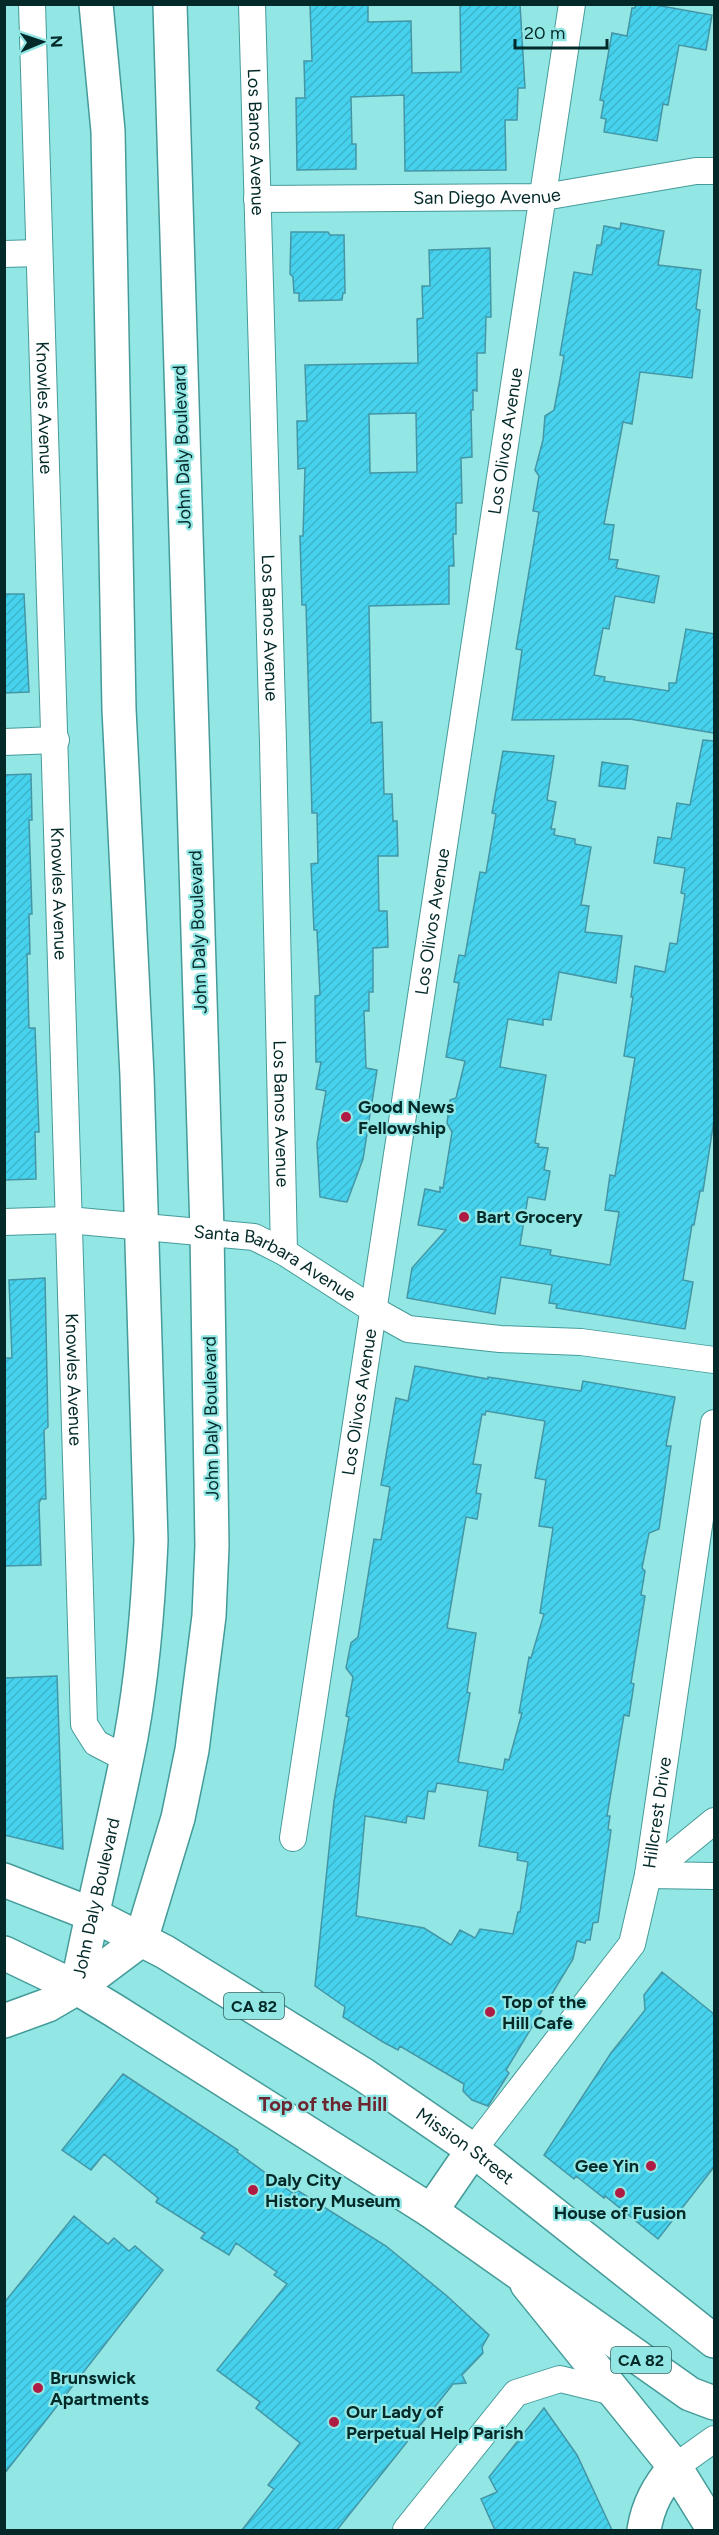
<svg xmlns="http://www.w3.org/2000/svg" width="719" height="2535" font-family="Figtree,sans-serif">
<defs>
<pattern id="building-hatch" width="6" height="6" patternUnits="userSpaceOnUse" patternTransform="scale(1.5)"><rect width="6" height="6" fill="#46d2ed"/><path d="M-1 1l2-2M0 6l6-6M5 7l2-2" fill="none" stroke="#3cb4cb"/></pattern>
</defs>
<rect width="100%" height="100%" fill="#92e7e4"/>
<path fill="url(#building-hatch)" stroke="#4496a6" stroke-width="1.5" fill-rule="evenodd" d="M310,4h58v18l43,-1 1,52 49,-1 -1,-68h60l5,84h-7l-1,32h-12l1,50 -101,1 -1,-76 -53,2 1,47h4v25l-59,1 -1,-72h9l-1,-37h8z
M636,4h14l62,11 -6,35 -27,-5 -11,60 -5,-1 -6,37 -53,-9 2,-13 -5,-1 3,-17 -4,-1 12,-67 15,3 5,-28h3z
M621,223l43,8 -6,34 43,5 -5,39 4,1 -8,68 -52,-6 -8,52 -9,-2 -19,102 10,1 -5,34 9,1 -2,8 43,8 -5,27 -39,-7 -6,33 -6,-1 -9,47 11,2 -1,4 65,10v-8h7l10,-54 28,5v99l-84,-14 -118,1 10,-70 -6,-1 23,-137 -6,-1 6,-35 -4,-6 8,-30 2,-24 9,-6 6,-31 4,-23 -4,-1 14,-83 18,3 5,-30h4l3,-19 16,3z
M291,232h37l2,3h14l1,58h-2l-1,7 -43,1v-8h-5l-1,-16 -3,-3z
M490,248l1,69h-5l-1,36h-8v38l-4,-1v20h-2l1,47 -11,1 1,45h-6v31h-3l1,32h-5v38l-80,2 2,117 11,-1 2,72h8l1,27h4l1,35h-20l1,55h8l1,36 -15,1v44h-4v19h-5l2,57 11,2 -14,89 -16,43 -7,-1 -20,-4 -3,-54 9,-52 -10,-2 5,-27h-5l-1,-66 5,-1 -3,-65h-3l-3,-66 7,-1 -1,-50h-5l-6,-208h-4l-2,-69h3l2,-68 -7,1 -1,-48h10l-2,-56 113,-2 -1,-44 6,-1 -1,-32h8l-1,-36zM416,413l1,59 -47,1 -1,-59z
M4,594h20l5,98 -25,1z
M703,740l11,1v379l-11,71h-3l-6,34h-2l-9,55 10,2 -8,47 -129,-21 1,-4 -8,-1 3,-18 -51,-8 -6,37 -88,-16 5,-30 34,-38 -28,-5 7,-36 15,3v-5l3,1 9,-56 -5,-9 3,-23 6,-2 9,-37 -19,-4 13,-74 -5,-1 5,-27 6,1 15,-84 6,1 10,-59 -4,-1 11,-62 51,5 -7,44 9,2 -5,27h4l-1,6 21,4v5l16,3 -10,58 8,1 -4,26 37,4 -6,47 -57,-11 -8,48 -8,-1v6l-35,-6 -8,48 46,8 -11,68 4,1 -1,3 10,1 -4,22 6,1 -5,29 -17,-3 -8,48 31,5 -1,5 60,10 9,-53 -14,-2 5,-35 5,1 20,-118 -11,-2 9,-59h-2l4,-31 30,6 5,-29 7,1 8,-50 -4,-1 4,-25 -31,-5 4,-26 13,2 6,-36 13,2z
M602,762l26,4 -3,23 -26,-3z
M31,774l1,46h-3l3,94h-3l1,40h-3l2,74h6l4,104h-4l1,47 -32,1v-405z
M45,1278l3,149 -4,3 2,69h-5l-2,4 2,62 -37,1v-208h8l-3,-78z
M415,1366l73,13v-2l93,14 2,-10 92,16 -9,49h5l-12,83 -10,4 -7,35 3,3 -4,24 4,1 -14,87 3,1 -5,32 -5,-1 -17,101h3l-2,13 3,1 -13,92 -5,1 -3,17h-4l-1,3 -8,-2 -4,18 -67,111 3,3 -21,33 -16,-6 -9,-9 1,-7 -64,-38 -2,4 -15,-8 -40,-25 2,-10 -30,-21 19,-185 15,-84 -3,-1 7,-39 -7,-9 5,-25 7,-6 16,-98 7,1 9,-53 -9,-2 15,-87 12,3zM486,1411l59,10 -10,57 11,2 -7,46 14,2 -13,85 4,1 -13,44 -2,-1 -10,56h3l-13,47 -4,-1 -2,11 -45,-8 12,-69 -3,-1 9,-59 -29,-5 19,-111 11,2 4,-25 -5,-1 5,-28 -8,-1 9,-50 3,1zM437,1783l51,8 -9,55 39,7 -1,7 11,2 -8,50h-2l-5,22 -33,-5 -5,9 -15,-8 -9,15 -27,-17 -68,-12 9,-100 41,7 1,-7 17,3 4,-28 7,1z
M57,1676l6,173 -59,-14v-157z
M662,1972l52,42v153l-56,72 -53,-43 -1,2 -28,-22 -2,3 -30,-24 67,-102 34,-43 -1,-15z
M123,2074l115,76 -1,2 57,42 3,-4 89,56 61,50 42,39 -7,12 1,6 -21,22 4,8 -13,1 -116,146h-95l32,-41 -6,-4 32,-42 -44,-35 4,-6 -43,-32 70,-86 -13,-9 3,-3 -41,-29 -7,12 -28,-17 4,-5 -49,-31 2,-4 -54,-44 -13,16 -29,-20z
M74,2216l34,28 6,-6 15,13 6,-5 28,24 -159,204v-171z
M544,2408l33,47 35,75h-117l-14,-31 16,-7 -8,-15z"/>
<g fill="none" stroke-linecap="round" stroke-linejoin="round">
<defs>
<g id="minor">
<path id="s1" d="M32,4l52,1720 12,19 31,16"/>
<path id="s2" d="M252,4l21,739 11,509"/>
<path id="s3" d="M257,199l287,-2 152,-26h18"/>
<path d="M4,254l35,-1"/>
<path d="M4,742l52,-2"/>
<path id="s4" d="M4,1222l64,-2 186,17 30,15 90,58 34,19 92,10 81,3 133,18"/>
<path id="s5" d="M293,1838l279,-1834"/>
<path d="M648,1875l66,-54"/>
<path d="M648,1875l66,1"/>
<path id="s6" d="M473,2150l159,-206 16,-69 66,-452"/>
<path d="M675,2467l39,-28"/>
<path d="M406,2530l110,-137 44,-14 57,14"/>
</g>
<path id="secondary" d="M4,2021l44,-16 29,-17
M527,2284l148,183 39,63
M644,2530c4,-25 14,-43 31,-63"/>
<g id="primary">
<path id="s7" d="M4,1880l87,34 74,38 199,123 109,75 241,191"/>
<path d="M4,1953l73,35 38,23 316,200 259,183 24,9"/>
<path d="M77,1988l64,-48 37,-122 14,-68 17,-134 3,-70 -5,-315 -37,-1227"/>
<path id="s8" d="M77,1988c16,-84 38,-167 54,-251 12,-65 17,-130 20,-196l-14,-465 -18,-367 -11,-578 -12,-127"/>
<path d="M431,2211l42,-61"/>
</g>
</defs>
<use href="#minor" stroke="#459b99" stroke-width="28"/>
<use href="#secondary" stroke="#459b99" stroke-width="36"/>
<use href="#primary" stroke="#459b99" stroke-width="36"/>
<use href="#minor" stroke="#fff" stroke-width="26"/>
<use href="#secondary" stroke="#fff" stroke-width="33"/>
<use href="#primary" stroke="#fff" stroke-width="33"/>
</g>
<g fill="#af1c43" stroke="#92e7e4" stroke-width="2">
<circle cx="346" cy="1117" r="6"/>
<circle cx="464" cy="1217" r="6"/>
<circle cx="490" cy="2012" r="6"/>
<circle cx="651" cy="2166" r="6"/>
<circle cx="253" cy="2190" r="6"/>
<circle cx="620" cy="2193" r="6"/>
<circle cx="38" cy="2388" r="6"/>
<circle cx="334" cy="2422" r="6"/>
</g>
<g text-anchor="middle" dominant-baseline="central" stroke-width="4.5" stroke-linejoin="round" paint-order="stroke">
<g fill="#92e7e4" stroke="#2e6261" stroke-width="1.5">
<rect x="224" y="1993" width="60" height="26" rx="4.5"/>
<rect x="611" y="2347" width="60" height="26" rx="4.5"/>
</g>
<g font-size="16" font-weight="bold" fill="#032929">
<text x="254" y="2006">CA 82</text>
<text x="641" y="2360">CA 82</text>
</g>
<g font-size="18" fill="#032929" stroke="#92e7e4">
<text stroke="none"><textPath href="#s2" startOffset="138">Los Banos Avenue</textPath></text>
<text stroke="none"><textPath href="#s3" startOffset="230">San Diego Avenue</textPath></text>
<text stroke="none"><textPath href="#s1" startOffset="404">Knowles Avenue</textPath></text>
<text stroke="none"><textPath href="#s5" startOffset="1413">Los Olivos Avenue</textPath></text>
<text transform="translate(182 447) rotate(-92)">John Daly Boulevard</text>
<text stroke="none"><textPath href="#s2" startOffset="624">Los Banos Avenue</textPath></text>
<text stroke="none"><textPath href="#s1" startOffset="890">Knowles Avenue</textPath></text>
<text stroke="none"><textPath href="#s5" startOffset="927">Los Olivos Avenue</textPath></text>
<text transform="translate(198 932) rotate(-92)">John Daly Boulevard</text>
<text stroke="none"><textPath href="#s2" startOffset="1110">Los Banos Avenue</textPath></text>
<text stroke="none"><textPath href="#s4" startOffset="279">Santa Barbara Avenue</textPath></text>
<text stroke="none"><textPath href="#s1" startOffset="1376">Knowles Avenue</textPath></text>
<text stroke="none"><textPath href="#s5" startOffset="441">Los Olivos Avenue</textPath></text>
<text transform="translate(211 1418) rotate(-91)">John Daly Boulevard</text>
<text stroke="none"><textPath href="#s6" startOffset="394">Hillcrest Drive</textPath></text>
<text stroke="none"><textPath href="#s8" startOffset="92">John Daly Boulevard</textPath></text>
<text stroke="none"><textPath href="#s7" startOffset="534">Mission Street</textPath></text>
</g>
<g font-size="18" font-weight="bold" fill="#032929" stroke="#92e7e4" text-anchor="start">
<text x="358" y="1107">Good News<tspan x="358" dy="21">Fellowship</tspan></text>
<text x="476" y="1217">Bart Grocery</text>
<text x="502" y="2002">Top of the<tspan x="502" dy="21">Hill Cafe</tspan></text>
<text x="639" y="2166" text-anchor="end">Gee Yin</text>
<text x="265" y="2180">Daly City<tspan x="265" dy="21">History Museum</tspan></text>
<text x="620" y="2213" text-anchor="middle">House of Fusion</text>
<text x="50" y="2378">Brunswick<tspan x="50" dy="21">Apartments</tspan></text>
<text x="346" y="2412">Our Lady of<tspan x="346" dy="21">Perpetual Help Parish</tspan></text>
</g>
<g font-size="20" font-weight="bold" fill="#6c2632" stroke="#92e7e4">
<text x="323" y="2104">Top of the Hill</text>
</g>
</g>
<rect width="719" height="2535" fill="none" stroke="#032929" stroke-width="12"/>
<g transform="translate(42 42) rotate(88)" stroke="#92e7e4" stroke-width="4.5" paint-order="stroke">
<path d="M0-4.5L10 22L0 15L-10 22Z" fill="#032929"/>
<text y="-9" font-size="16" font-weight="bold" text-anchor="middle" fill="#032929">N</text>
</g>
<path d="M515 39v9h92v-9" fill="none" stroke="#032929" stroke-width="3"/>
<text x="524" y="39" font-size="18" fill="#032929" stroke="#92e7e4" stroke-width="4.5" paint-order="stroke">20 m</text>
</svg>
